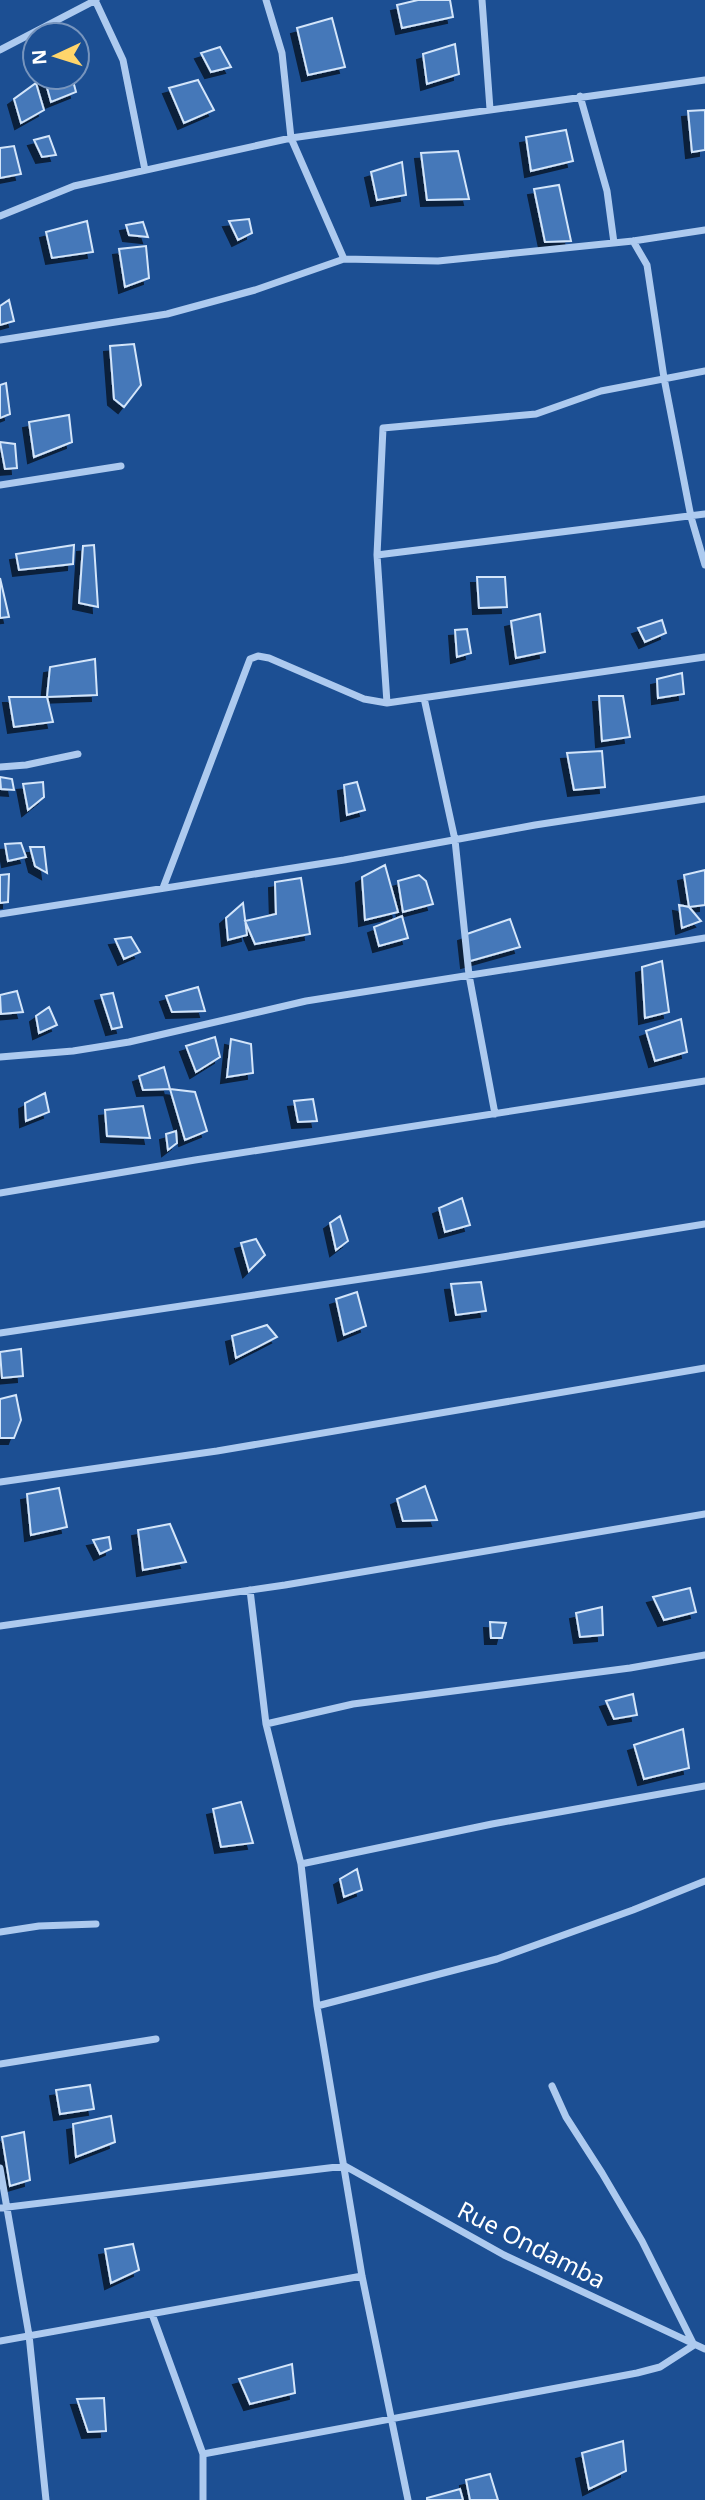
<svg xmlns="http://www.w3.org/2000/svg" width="705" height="2500" font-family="'Noto Sans',sans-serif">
<defs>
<filter id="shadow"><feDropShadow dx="-6" dy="6" stdDeviation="0" flood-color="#0009"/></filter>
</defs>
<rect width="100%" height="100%" fill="#1c4f93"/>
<path fill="#4478b9" stroke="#d3e5fa" stroke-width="2" filter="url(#shadow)" d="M418,0h32l3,17 -51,11 -5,-23z
M332,18l13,49 -37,8 -11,-47z
M455,44l4,30 -32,10 -4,-30z
M220,47l11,20 -20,5 -10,-19z
M44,77h28l4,15 -25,10z
M198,80l16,30 -30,13 -15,-35z
M36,83l8,27 -23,13 -7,-24z
M705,110v40l-13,2 -4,-41z
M566,130l7,31 -42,10 -5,-34z
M49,136l7,19 -14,2 -8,-17z
M14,146l7,28 -21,4v-30z
M458,151l11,48 -42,1 -6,-47z
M402,162l4,33 -29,5 -6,-28z
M559,185l12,56 -26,1 -11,-53z
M249,219l3,14 -14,7 -9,-19z
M87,221l6,31 -41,6 -6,-26z
M143,222l5,15 -19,-2 -3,-10z
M146,246l3,32 -24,9 -6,-38z
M9,300l5,21 -14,4v-19z
M134,344l7,41 -17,22 -10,-8 -4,-53z
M6,383l4,31 -10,4v-33z
M69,415l3,27 -38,15 -5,-35z
M0,442l15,2 2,24 -12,1z
M74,545l-1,19 -54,6 -3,-16z
M94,545l4,62 -19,-4 4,-57z
M477,577h28l2,30 -28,1z
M0,578l9,39 -9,1z
M540,614l5,38 -29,6 -5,-37z
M662,620l4,13 -21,9 -7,-14z
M467,629l4,24 -14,4 -2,-27z
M95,659l2,36 -50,2 3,-30z
M682,673l2,21 -26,4 -1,-19z
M599,696h24l7,41 -28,4z
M9,697h38l6,25 -39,5z
M602,751l3,36 -31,3 -7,-37z
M0,777l12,2 2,11 -13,-1z
M43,782l1,15 -16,13 -5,-26z
M357,782l8,28 -18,5 -3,-30z
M21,843l5,14 -18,4 -3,-17z
M30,847h14l3,26 -12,-7z
M385,865l13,47 -33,8 -3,-43z
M705,870v35l-16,2 -5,-32z
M9,874l-1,28 -8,1v-28z
M419,875l7,6 7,23 -30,8 -5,-31z
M301,878l9,56 -55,10 -10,-23 31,-7 -1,-32z
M243,903l4,32 -19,5 -2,-22z
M679,905l10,2 12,14 -19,7z
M402,916l6,22 -29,8 -5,-19z
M510,919l10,28 -53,15 -3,-27z
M131,937l9,15 -16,7 -9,-20z
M662,961l7,51 -24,6 -3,-51z
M198,987l7,24 -33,1 -6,-16z
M17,991l6,21 -22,2 -1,-19z
M113,993l9,34 -10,2 -11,-34z
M49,1007l8,18 -18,8 -3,-17z
M681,1019l6,33 -32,9 -9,-30z
M215,1037l5,20 -24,15 -10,-26z
M231,1039l20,5 2,29 -26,4z
M164,1067l6,22 -27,1 -4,-14z
M170,1089l25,3 12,39 -22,9z
M45,1093l4,19 -23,9 -1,-18z
M313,1099l4,22 -19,1 -4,-21z
M143,1106l7,32 -43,-2 -2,-26z
M176,1131l1,12 -9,7 -2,-16z
M462,1198l8,27 -25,7 -6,-24z
M340,1216l8,25 -12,9 -6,-27z
M256,1239l9,16 -16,16 -8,-28z
M481,1282l5,29 -30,4 -5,-31z
M357,1292l9,34 -22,9 -8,-36z
M267,1325l10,12 -41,21 -4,-22z
M21,1349l2,27 -21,2 -2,-26z
M16,1395l5,25 -7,18h-14v-39z
M425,1486l12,34 -34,1 -6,-22z
M59,1488l8,39 -36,8 -4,-41z
M170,1524l16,38 -43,8 -5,-40z
M109,1537l2,12 -11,5 -7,-14z
M690,1588l6,24 -32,8 -11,-23z
M602,1607l1,28 -23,2 -4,-24z
M490,1622l16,1 -4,15h-11z
M633,1694l4,21 -23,4 -8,-18z
M683,1729l6,39 -45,11 -10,-34z
M241,1802l12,41 -32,4 -8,-38z
M357,1869l5,21 -18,7 -4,-18z
M90,2085l4,24 -34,5 -4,-24z
M111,2116l4,26 -39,15 -3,-33z
M24,2132l6,48 -20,6 -8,-49z
M133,2244l6,26 -28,13 -6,-34z
M292,2364l3,29 -45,11 -11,-25z
M104,2398l2,33 -18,1 -11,-33z
M623,2441l3,30 -37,18 -7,-36z
M490,2474l8,26h-28l-4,-20z
M460,2489l3,11h-36v-2z"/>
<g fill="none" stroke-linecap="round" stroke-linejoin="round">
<path stroke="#adcaef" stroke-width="7" d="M95,0l28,60 22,110
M266,0l16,53 9,85 53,121
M482,0l8,109
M0,50l96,-50
M580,96l27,95 7,52
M0,216l74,-30 217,-48 414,-58
M633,241l14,24 17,113 27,139 14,48
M0,340l167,-26 88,-24 89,-31 94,2 195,-20 72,-11
M0,485l121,-19
M377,555l328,-41
M424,698l31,142 14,135 26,139
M387,703l-10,-148 6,-127 153,-14 65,-23 104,-20
M0,767l26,-2 52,-11
M163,888l87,-229 8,-3 11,2 95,41 23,4 318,-46
M0,914l344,-54 191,-35 170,-26
M0,1057l73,-6 56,-9 177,-41 399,-63
M0,1193l195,-33 510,-79
M0,1333l428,-64 277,-45
M0,1482l217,-31 488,-83
M250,1590l16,134 35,140 16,142 45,270 46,224
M0,1626l285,-41 420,-71
M266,1724l87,-20 277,-36 75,-13
M301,1864l191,-40 213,-38
M0,1932l39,-6 57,-2
M317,2006l180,-47 136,-49 72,-29
M0,2064l156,-25
M0,2168l29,167 17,165
M0,2208l345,-42 159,89 201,94
M152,2314l51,140v46
M0,2341l362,-65
M203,2454l434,-81 23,-6 34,-22 -52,-104 -40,-68 -36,-56 -14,-31"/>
</g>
<g text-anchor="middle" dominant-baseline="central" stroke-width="5" stroke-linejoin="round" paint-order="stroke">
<g font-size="24" fill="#fff" stroke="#1c4f93">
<text transform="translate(532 2244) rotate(27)">Rue Ondamba</text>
</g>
</g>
<g transform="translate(56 56) rotate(266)"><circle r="33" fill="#1c4f93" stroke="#7795be" stroke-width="2"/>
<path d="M0-5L12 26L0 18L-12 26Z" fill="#ffd56b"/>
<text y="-10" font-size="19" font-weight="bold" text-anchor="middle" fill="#ffffff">N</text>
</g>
</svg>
